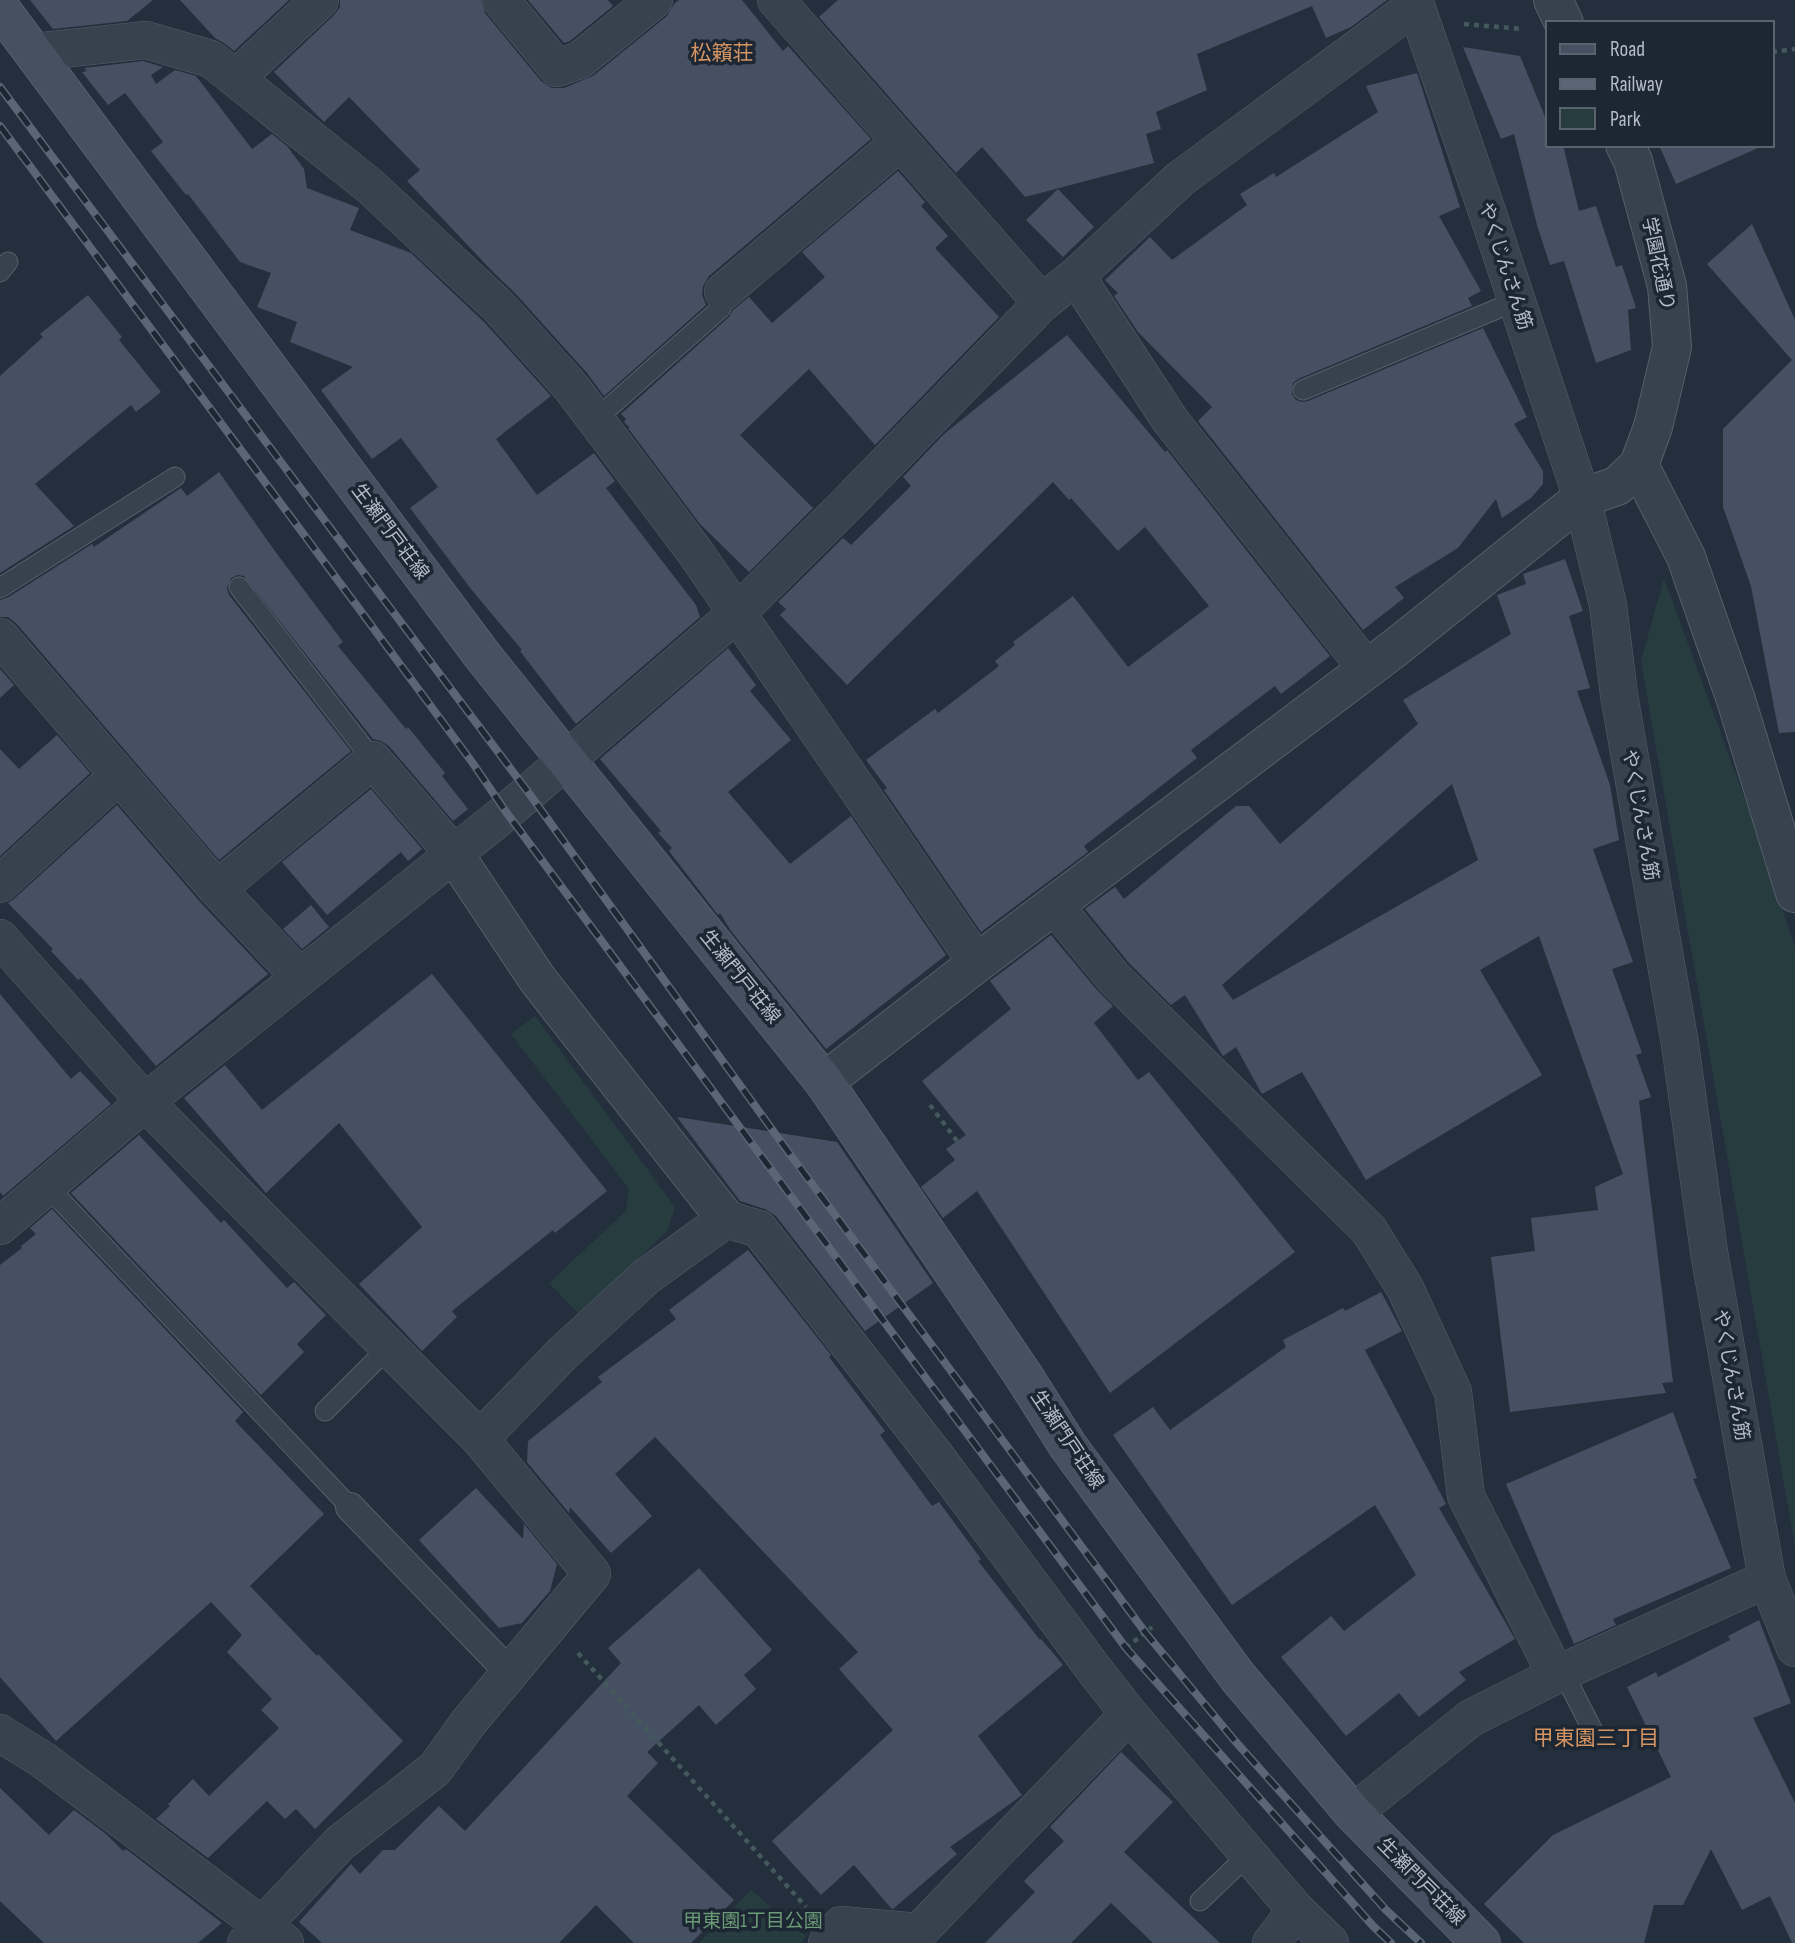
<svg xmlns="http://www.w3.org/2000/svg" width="1795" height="1943" font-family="'Sofia Sans Condensed','Noto Sans JP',sans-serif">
<rect width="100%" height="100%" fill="#242f3e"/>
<path fill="#263c3f" d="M1664,578l101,276 30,94v599l-154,-886z
M535,1016l140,191 -8,24 -87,84 -31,-32 77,-72 3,-22 -118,-155z
M751,1890l55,46 -5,7h-102z"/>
<path fill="#455162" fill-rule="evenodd" d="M30,0h123l-26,21 -74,8z
M180,0h109l-55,51 -10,-8 -9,-5z
M340,0h141l4,13 56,68 11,7h12l29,-12 74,-60 7,-12 5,-4h63l41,51 5,-5 83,93 -162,137 -6,10 -1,9 4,10 -102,91 -17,-23 -72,-80 -21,-20 -87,-92 13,-11 -71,-73 -25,25 -50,-50 60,-57 6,-8z
M528,0h80l5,6 -43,35 -6,2z
M838,0h549l-36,27 -25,11 -14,-32 -115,48 10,36 -51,22 5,17 -15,5 8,29 -129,34 -43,-50 -26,26 -137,-156z
M1463,47l57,9 28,68v21h15l16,66 17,-5 20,61 6,-2 14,43 -8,2 3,40 -35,13 -32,-102 -14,4 -13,-40 -23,-91 -13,5z
M143,61l20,6 -12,8 5,9 19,-14 21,6 56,73 20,-15 15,12 17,23 3,19 52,20 -9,22 61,23 73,69 67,74 -55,43 41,56 57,-42 21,28 -9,7 90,117 4,12 -124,107 -56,-73 2,-1 -51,-61 -61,-81 28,-21 -37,-49 -29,21 -51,-69 32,-23 -63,-25 7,-20 -40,-15 14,-34 -31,-11 -52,-68 -2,1 -35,-44 12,-9 -38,-49 -17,12 -26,-33 5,-1 -3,-3z
M1417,73l43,134 -21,9 42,75 -13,7 4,8 -174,73 -5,4 -1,11 4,6 6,2 6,-1 175,-73 44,89 -13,7 29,47v13l-12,14 -29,20 -6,-19 -38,49 -63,39 9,11 -41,32 -165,-209 14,-14 -74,-75 -24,-36 4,-3 -13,-13 45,-43 22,23 75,-55 -7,-11 34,-21 2,4 102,-65 -12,-26z
M1659,145h106l-89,39z
M898,171l27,31 -4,4 27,30 -13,12 64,69 -124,128 -66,-76 -69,66 73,73 -64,64 -49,-48 -72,-96h2l-6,-6 2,-3 -5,-5 108,-97 4,-7 16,-13 23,26 53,-46 -23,-25z
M1058,189l36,38 -31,30 -37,-37z
M1752,224l43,96v412l-16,1 -28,-147 -28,-79v-78l69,-69 -85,-96z
M88,295l34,42 -3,3 42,52 -25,20 -5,-7 -96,79 39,42 -74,47v-197l43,-39 -3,-3z
M1067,335l98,117 2,-2 163,206 -49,38 -6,-8 -84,64 6,8 -113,88 4,6 -107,80 -97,-142 3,-2 -21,-28 69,-51 3,4 61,-47 -4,-5 20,-16 -2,-3 60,-46 55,71 81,-61 -64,-79 -27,24 -47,-53 -2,2 -16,-18 -206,203 -67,-70 6,-6 -8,-7 65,-64 8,7 60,-59 -8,-9 41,-43z
M219,472l58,82 66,88 -5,4 68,83 2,-2 37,46 -3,3 26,33 -15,12 -64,-75 -8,-5 -8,-2 -129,-163 -6,-1 -7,3 -4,10 2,7 122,156 -132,109 -203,-237 -8,-6h-8v-17l7,-2 85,-54 2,3 87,-59 6,8z
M1565,559l18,52 -14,5 21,72 -13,3 33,94 9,55 -26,9 40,113 -21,7 30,84 -6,2 15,42 -12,4 34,281 -11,1 4,10 -156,19 -19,-155 44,-6 -4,-33 67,-8 -3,-23 28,-13 -84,-238 -59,34 62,105 -176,105 -64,-108 -40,22 -26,-47 -13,9 -38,-61 -14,10 -42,-42 -44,-54 30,-22 9,12 112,-93h13l31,38 138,-120 -15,-24 108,-66 -14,-39 29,-11 -3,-10zM1452,784l26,76 -245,140 -11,-15z
M728,648l28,37 -6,6 41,49 -63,52 62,72 61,-48 95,139 -120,94 -95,-118 -11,-18 -2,2 -16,-21 -33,-43 3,-3 -14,-15 3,-2 -61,-72z
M0,669l14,16 -14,13z
M57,735l33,38 -90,83v-107l19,20z
M371,789l51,60 -14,12 -7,-9 -74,63 -45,-53z
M117,805l84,98 67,71 -112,92 -75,-88 -3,2 -27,-29 2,-2 -45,-46 6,-4z
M311,905l18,22 -27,22 -19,-20z
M1051,935l46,55 16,16 -19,17 44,57 11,-8 146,180 -185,141 -133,-202 -34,27 -22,-31 34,-27 -9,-11 20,-14 -44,-54 89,-72 -21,-28z
M432,974l175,217 -52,42 -2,-3 -101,81 5,6 -35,34 -63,-67 63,-57 -83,-104 -73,70 -82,-95 41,-33 37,45z
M0,994l71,85 9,-8 31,33 -108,92 -3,-4z
M677,1117l160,25 96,141 -68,48 -89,-115 -11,-7 -25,-8z
M139,1135l82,88 3,-3 63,68 7,-6 32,33 -29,29 7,8 -43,43 -190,-202z
M52,1209l191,203 -8,9 89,93 -74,72 67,70 1,-2 85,87 -88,88 -19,-20 -11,10 -18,-18 -59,57 -52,-39 14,-13 -2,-2 25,-25 16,17 70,-68 -18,-18 11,-11 -45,-47 15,-17 -31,-33 -155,139 -56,-64v-412l22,-17 -1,-2 15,-12 -6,-6z
M748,1250l83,105 -2,2 56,74 -5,4 52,71 7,-4 42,57 -3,2 62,79 1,-1 22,26 -85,71 44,59 -72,52 7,7 -64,55 -2,-1 -37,-43 -33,30 -49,-54 121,-111 -54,-61 19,-17 -203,-215 -40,37 37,42 -41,37 -41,-46 -1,6 -42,-51 1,-21 74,-59 -4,-5 78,-58 -7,-9z
M1381,1292l21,39 -37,19 81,154 -7,4 76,131 -56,33 7,8 -47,37 -20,-24 -53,43 -65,-79 50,-41 13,15 72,-56 -41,-70 -143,100 -119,-170 40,-28 17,23 116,-83 -3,-7 60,-32 2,3z
M1673,1412l24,66 -4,1 38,89 -118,51 3,6 -42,19 -68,-160z
M476,1488l47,51 1,-15 33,40 -7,27 -28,32 -23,5 -80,-88z
M699,1568l73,82 -28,25 12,14 -40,36 -17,-20 -52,47 11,11 -31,33 107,104 -43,43h-57l-38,-38 -37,38h-237l-23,-21 52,-58 9,10 23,-24h12l44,-44 26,25 156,-168 -13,-15z
M1759,1620l32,83 -38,15 42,85v140h-3l-22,-47 -28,14 -31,-61 -28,56h-29l-10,38h-120l-40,-39 69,-69 118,-58 -44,-90 29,-15 2,5 72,-37 -2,-4z
M1121,1752l52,50 -49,50 96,91h-67l-42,-40 -40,40h-86l50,-51 -11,-11 40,-40 -14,-14z
M0,1788l49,47 25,-25 32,24 17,17 3,-2 96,74 -24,20h-154l-44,-42z"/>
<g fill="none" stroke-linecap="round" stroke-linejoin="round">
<defs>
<path id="service" d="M0,272l8,-10
M1303,390l213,-89
M595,420l126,-112 2,-16
M239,587l134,173
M0,588l175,-111
M47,1186l303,321
M325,1411l64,-64
M1563,1672l31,61
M1200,1901l49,-47"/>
<path id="pedestrian" d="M350,1507l161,167"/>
<path id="minor" d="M501,0l56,68 23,-8 74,-60
M776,0l266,303
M1414,0l75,217 93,281 26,107 11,90 61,349 29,208 58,327 28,69
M34,52l112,-12 65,19 160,128 128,120 72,80 124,165 282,411
M236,78l84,-78
M1076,276l94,144 197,249
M723,292l177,-150
M0,637l217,252 83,88
M0,884l119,-109
M217,889l156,-129 81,94
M1054,905l59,72 256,253 36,58 48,104 13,104 90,179
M0,938l145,164 335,337 112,135 -124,149 -33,46 -95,74 -94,100
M0,1226l145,-124 361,-290 231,-199 109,-108 196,-202 34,-27 104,-97 236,-174
M480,1439l83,-86 84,-77 79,-57 33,10 178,229 159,214 33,42 167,196 34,33
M0,1733l43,27 242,183
M1353,1813l118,-95 85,-43 211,-96
M827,1943l14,-18 78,7 210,-218
M1271,1943l25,-33"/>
<path id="tertiary" d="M1553,0l11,23
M1639,465l47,92 50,143 59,193
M454,854l84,126 188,239
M824,1082l153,-119 418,-315 187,-150 35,-12 22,-21 14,-38 19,-80 -5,-61 -34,-125 -8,-16"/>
<path id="secondary" d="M0,8l482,647 342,427 199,293 45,71 169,230 116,137 128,130"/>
</defs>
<use href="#service" stroke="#565f6c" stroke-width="21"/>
<use href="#pedestrian" stroke="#565f6c" stroke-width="30"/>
<use href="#minor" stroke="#565f6c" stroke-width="38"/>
<use href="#tertiary" stroke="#565f6c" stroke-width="40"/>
<use href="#secondary" stroke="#565f6c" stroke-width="40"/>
<path stroke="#44595c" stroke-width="4.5" stroke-dasharray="5 5" stroke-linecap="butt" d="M1464,24l58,5
M1772,52l23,-3
M930,1105l27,36
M1126,1648l26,-21
M578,1653l228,254"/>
<use href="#service" stroke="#38414e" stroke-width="19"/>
<use href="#pedestrian" stroke="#38414e" stroke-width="28"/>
<use href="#minor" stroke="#38414e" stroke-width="37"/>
<use href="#tertiary" stroke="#38414e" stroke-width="38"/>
<use href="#secondary" stroke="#465061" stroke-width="38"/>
<defs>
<path id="rail" d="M0,87l528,705 264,365 353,475 90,109 151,169 35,33
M0,126l357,480 115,156 34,50 620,836 247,278 18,17"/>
</defs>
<use href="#rail" stroke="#5a6575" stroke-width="8"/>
<use href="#rail" stroke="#1d2633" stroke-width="5" stroke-dasharray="16" stroke-linecap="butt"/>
</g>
<g text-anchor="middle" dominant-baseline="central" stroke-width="7" stroke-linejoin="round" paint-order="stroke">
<g font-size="19" fill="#b4bcc9" stroke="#1d2633">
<text transform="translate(1658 264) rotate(78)">学園花通り</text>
<text transform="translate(1505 266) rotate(72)">やくじんさん筋</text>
<text transform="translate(390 532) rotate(53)">生瀬門戸荘線</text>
<text transform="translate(1640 815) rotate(80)">やくじんさん筋</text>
<text transform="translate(740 977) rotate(51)">生瀬門戸荘線</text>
<text transform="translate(1731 1375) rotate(80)">やくじんさん筋</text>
<text transform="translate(1067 1440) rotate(56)">生瀬門戸荘線</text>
<text transform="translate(1421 1882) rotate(45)">生瀬門戸荘線</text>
</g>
<g font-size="19" fill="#6b9a76" stroke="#1d2633">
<text x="753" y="1921">甲東園1丁目公園</text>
</g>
<g font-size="21" fill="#d59563" stroke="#1d2633">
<text x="722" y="53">松籟荘</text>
<text x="1596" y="1738">甲東園三丁目</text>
</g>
</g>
<rect x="1546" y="21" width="228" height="126" fill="#1d2633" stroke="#59626f" stroke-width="2"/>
<rect x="1560" y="44" width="35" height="10" fill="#465061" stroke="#59626f" stroke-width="2"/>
<text x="1610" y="56" font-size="21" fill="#b4bcc9">Road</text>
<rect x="1560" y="79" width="35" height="10" fill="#5a6575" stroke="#59626f" stroke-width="2"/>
<text x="1610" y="91" font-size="21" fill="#b4bcc9">Railway</text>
<rect x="1560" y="108" width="35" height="21" fill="#263c3f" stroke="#59626f" stroke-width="2"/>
<text x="1610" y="126" font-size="21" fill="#b4bcc9">Park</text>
</svg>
